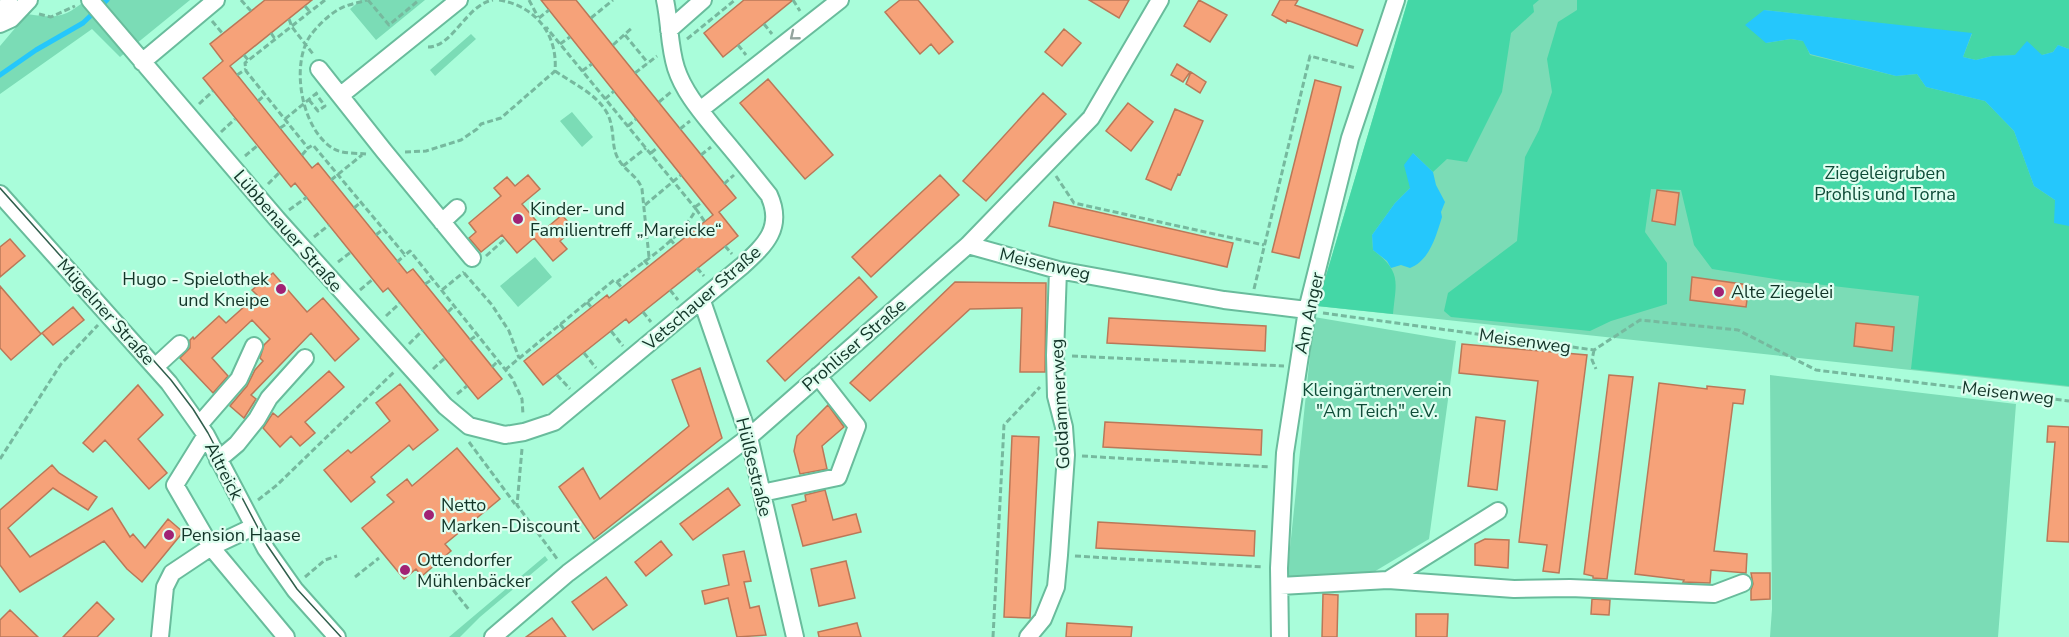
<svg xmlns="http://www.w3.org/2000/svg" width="2069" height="637" font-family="'Nunito Sans',sans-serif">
<rect width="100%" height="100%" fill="#a9fdda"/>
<path fill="#7bdcb6" d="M86,0h104l-70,57 -28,-28 -92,65v-48l27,-32c28,4 36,5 59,-14z
M361,0h64l-49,40 -26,-31z
M1408,0h661v387l-752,-81z
M471,34l5,5 -41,37 -5,-6z
M572,112l21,25 -11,10 -22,-26z
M535,257l17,20 -34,30 -18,-21z
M1314,317l142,24 -27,198 -72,43 -70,-5z
M1770,375l246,29 -18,233h-228l2,-28z
M545,556l3,4 -68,57 -20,20h-11z"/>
<path fill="#44d7a6" d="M1408,0h131l-6,5 1,7 -23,21 -9,59 -35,70 -20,-3 -14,13 -20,-19 -3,35 -15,15 -23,32 1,15c29,22 23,32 20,64l-76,-8z
M1577,0h492v49l-11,-4 -5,7 -11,3 -50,1 -16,4 -13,-3 9,-23 -208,-24 2,33 25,-4 13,2 6,14 86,21 21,-2 9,13 59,14 29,30 20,55 21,14 14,26v160l-158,-17 8,-73 -138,-16 -69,-11 -18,-24 -13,-55 -30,-1 -6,43 22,31v41l-56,17 -21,10 -139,-14 -7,-6 4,-18 69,-52 8,-84 14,-27 13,-38 -5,-33 11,-37 19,-12z"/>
<path fill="#25c7fc" d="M1764,10l208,23 -9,24 13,3 16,-4 23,-1 12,-14 15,14 11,-3 5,-7 11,4v177l-15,-3 1,-23 -21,-14 -20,-55 -29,-30 -59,-14 -9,-13 -21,2 -86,-22 -7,-13 -12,-2 -25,4 -21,-18z
M1413,153l20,19 3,13 9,17 -4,10 1,5c-6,19 -12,43 -32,51l-9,-3 -10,3 -4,-7 -14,-11 -1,-15 23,-32 15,-15 -6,-23z"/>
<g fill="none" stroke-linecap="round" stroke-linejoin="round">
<path stroke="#25c7fc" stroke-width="5" d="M0,75l36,-25 47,-27 24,-23"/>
</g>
<path fill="#f6a279" stroke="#ba7858" stroke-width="1.5" d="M265,0h47l-82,66 82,102 6,-5 89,110 6,-4 89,110 -24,20 -90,-111 -5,4 -88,-109 -4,4 -88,-109 20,-17 -13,-17z
M541,0h35l160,198 -17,14 19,24 -109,87 -3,-4 -83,66 -19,-24 83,-66 2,3 104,-83z
M744,0h49l-70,57 -19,-24z
M900,0h18l35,42 -14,12 -8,-10 -11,10 -35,-42z
M1089,0h40l-10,18z
M1199,0l28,15 -17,27 -26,-16z
M1280,0h18l-3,5 68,25 -6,16 -70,-26 -1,3 -14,-8z
M1064,29l17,14 -19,23 -17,-14z
M1177,64l13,8 -7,10 -12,-7z
M1191,72l15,10 -6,11 -14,-9z
M768,79l65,76 -28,24 -65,-76z
M1315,80l26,7 -42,171 -27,-6z
M1043,93l23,21 -80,87 -23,-20z
M1128,103l25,19 -22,29 -25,-20z
M1175,109l28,12 -23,54 -2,-1 -7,16 -25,-11z
M528,175l12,14 -18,15 22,26 18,-15 12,14 -14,12 7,8 -14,12 -19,-23 -17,15 -15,-18 -21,17 -12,-14 7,-6 -7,-9 32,-27 -7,-8 13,-11 8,9z
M940,175l19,20 -88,82 -19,-20z
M1657,190l22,3 -4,32 -23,-4z
M1054,202l179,41 -6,24 -178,-41z
M10,239l15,17 -25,21v-30z
M273,273l34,39 16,-14 36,41 -24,22 -24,-28 -60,62 5,4 -12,19 -14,-12 17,-20 8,-16 8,-9 -3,-3 4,-13 6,-6 -18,-19 -40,38 16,18 -15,17 -33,-35 10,-10v-8l3,-3 1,2 25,-23 7,7 31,-28 -5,-5z
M859,277l18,20 -92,84 -18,-20z
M1692,277l57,8 -3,22 -56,-7z
M955,282l91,1 -1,89h-25l2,-64 -52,1 -100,92 -20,-18z
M0,286l41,48 -30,26 -11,-12z
M73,307l11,13 -31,25 -11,-12z
M1109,318l157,8 -1,25 -158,-8z
M1856,323l38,4 -2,24 -38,-5z
M1462,344l125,11 -28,218 -16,-2 4,-26 -28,-3 19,-161 -79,-8z
M700,368l22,70 -128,101 -35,-52 24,-19 17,31 89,-73 -17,-46z
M329,371l15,16 -39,35 10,11 -15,13 -9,-10 -11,11 -17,-19 10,-15 5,4z
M1609,375l24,2 -26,202 -14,-1v-2l-9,-2z
M1659,383l48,6v-3l38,4 -2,14 -10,-1 -19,148 33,3 -1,19 -35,-3 -1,13 -27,-1 1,-2 -49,-6z
M400,384l38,46 -25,20 -4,-5 -38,32 4,5 -24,20 -27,-32 24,-20 3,3 39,-32 -14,-18z
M138,385l25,30 -25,24 29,34 -18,16 -44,-49 -12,12 -10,-9z
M828,405l16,22 -22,19 5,23 -27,5 -6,-23 3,-15z
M1476,417l29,4 -8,69 -29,-4z
M1105,422l157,8 -1,25 -158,-8z
M2048,426l21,1v115l-22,-1 8,-99h-8z
M1012,436l27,1 -9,181 -26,-1z
M457,448l43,51 -55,45 6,7 -29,25 -6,-7 -12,10 -42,-51 32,-26 -7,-7 20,-16 5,7z
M52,465l7,8 38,24 -9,13 -35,-22 -45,40 22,29 82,-49 18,29 3,-3 12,14 23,-29 15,13 -41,50 -15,-13 -23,-28 -84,51 -20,-27v-55z
M728,488l12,17 -47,35 -13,-16z
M825,490l8,30 23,-6 5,18 -58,14 -11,-41 14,-4 -1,-6z
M1098,522l157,9 -1,25 -158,-8z
M1485,539l24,1 -1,28 -33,-3v-21z
M661,541l11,14 -26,21 -11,-14z
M744,551l7,30 -7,1 6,26 9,-2 7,29 -29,2 -9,-39 -23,6 -3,-13 27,-6 -6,-30z
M846,561l9,37 -36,8 -8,-37z
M1751,573h19v26l-19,1v-10l2,-6z
M606,577l21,28 -34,25 -21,-28z
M1323,594l15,1 -1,42h-15z
M1592,599l18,1 -1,15 -18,-1z
M97,602l17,17 -17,18h-34z
M10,610l28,27h-38v-17z
M1416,614h32l-1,23h-31z
M552,618l14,19h-40z
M857,623l4,14h-42l-1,-5z
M1067,623l65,4 -1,10h-65z"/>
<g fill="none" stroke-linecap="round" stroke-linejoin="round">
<defs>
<path id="minor" d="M90,0l187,219 168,187 24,20 36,9 19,-3 30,-10 188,-156c23,-21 42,-38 27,-71 -16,-20 -33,-41 -50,-61 -16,-20 -35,-41 -43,-66 -7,-22 -6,-45 -11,-68
M0,22l9,-22
M0,24l11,-5 18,-19
M669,30l34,-30
M142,62l74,-62
M319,69l65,82 88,107
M341,95l118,-95
M700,110l140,-110
M0,194l169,189 37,52 60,114 29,41 42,47
M442,222l15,-14
M968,245l90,25 166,30 83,10
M702,301l47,136 46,200
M155,367l25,-23
M199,425l40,-46 15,-33
M206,435l-31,50 36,62 75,90
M218,460l19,-16 20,-25 12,-21 36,-40
M762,493l76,-16 19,-51 -39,-50
M1388,580l126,9 56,-1 144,6 29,-11
M1280,586l108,-6 110,-69
M160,637l5,-50 7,-14 39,-26 42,-20
M493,637l75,-64 181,-136 219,-192 123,-127 69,-118
M1028,637l15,-18 13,-32 3,-32 7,-100 -2,-28 -8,-31 -1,-41 3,-85
M1280,637l-1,-69 6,-115 22,-143 43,-172 46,-138"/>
</defs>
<use href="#minor" stroke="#69bc9c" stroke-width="20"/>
<path stroke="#76b99e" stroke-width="3" stroke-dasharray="6 3" stroke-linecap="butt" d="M241,0l10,11
M325,0l-80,63 1,8 62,77 5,-3 92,110 5,-4 102,127 10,21 1,16
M368,0l21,25 30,-25
M529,0l9,17
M793,0l7,11
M305,6l5,6
M39,14l12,3 24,-11
M539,18l10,-8
M591,18l22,-18
M289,19l3,8 21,27
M212,21l11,13
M764,24l8,10
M271,33l4,6
M625,35l23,28
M687,39l48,-39
M560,44l10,-7
M613,45l20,-18
M738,45l8,10
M428,47c25,0 39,-43 65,-47
M244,55l5,6
M555,71c20,14 51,27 56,53 3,12 1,26 8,36 6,11 19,16 23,29l7,68
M582,71l10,-7
M635,73l22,-17
M237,75l9,-6
M605,99l9,-8
M309,100l9,11 7,-5 -9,-12
M258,101l7,-6
M659,102l12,-10
M199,104l14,-13
M285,119l33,-27
M628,126l8,-7
M280,128l8,-5
M680,129l10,-8
M221,132l14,-13
M405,152l21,-1 35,-11 16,-11 4,-5 20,-6 54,-47c3,-36 -19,-65 -56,-71
M651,153l7,-6
M366,154c-10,-1 -23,0 -32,-5 -32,-18 -44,-83 -24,-113 9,-12 24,-27 39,-31 6,-2 12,-3 18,-5
M302,155l6,-7
M701,155l10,-8
M245,156l12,-10
M623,166l23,-18
M1056,176l18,27 190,42
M331,180l31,-25
M268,184l11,-11
M724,184l10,-9
M645,205l36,-30
M695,207l7,-5
M354,208l7,-6
M696,209l9,13
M289,210l18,-13
M376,235l7,-6
M314,237l15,-12
M670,239l5,6
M725,246l7,8
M486,256l19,-17
M644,260l5,6
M338,262l13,-10
M397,262l8,-7
M697,268l7,8
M464,273l28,32 17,26 10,27
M617,282l5,6
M425,284l8,-5
M1254,289l56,-233 46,12
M360,290l13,-11
M442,290l22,-18
M670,290l8,10
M587,302l4,5
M448,312l6,-6
M643,312l8,10
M1323,313l271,37 46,-30 79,8 19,2 78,40 253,31
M386,316l14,-13
M560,324l4,5
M611,331l12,15
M470,340l7,-5
M409,344l14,-14
M1594,350l-2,10 4,9
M584,353l12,15
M1072,356l212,10
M492,367l6,-6
M433,369l12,-11
M505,370l109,-90 3,2c26,-20 65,-44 79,-73l-150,-182
M557,375l13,14
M457,394l10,-8
M469,442l46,62
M522,449l-5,56 41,55
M1082,456l188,11
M0,459l61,-95 37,-39
M258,500l19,-15 118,-114
M1075,556l188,11
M442,576l28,35
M305,577l20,-17 12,-4
M355,577l24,-19
M993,637l11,-212 36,-38"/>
<use href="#minor" stroke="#fff" stroke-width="16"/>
<path stroke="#315f4d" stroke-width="1.5" d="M0,188l171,192 22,29 15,24 59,112 30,44 44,48"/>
</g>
<defs><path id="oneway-chevron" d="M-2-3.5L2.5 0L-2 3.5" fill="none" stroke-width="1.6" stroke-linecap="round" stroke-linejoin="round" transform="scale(1.5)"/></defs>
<use stroke="#94a49e" href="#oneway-chevron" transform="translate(794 36) rotate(141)"/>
<g fill="#a12274" stroke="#dffef0" stroke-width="2">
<circle cx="518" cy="219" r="6"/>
<circle cx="281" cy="289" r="6"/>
<circle cx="1719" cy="292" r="6"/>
<circle cx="429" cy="515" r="6"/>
<circle cx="169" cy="535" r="6"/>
<circle cx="405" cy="570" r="6"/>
</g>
<g text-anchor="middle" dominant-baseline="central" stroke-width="4.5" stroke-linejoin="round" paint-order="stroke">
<g font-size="18" fill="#0f4c38" stroke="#dffef0">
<text x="1885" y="173">Ziegeleigruben<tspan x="1885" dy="21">Prohlis und Torna</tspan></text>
<text x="1377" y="390">Kleingärtnerverein<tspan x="1377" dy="21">"Am Teich" e.V.</tspan></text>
</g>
<g font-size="18" fill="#123528" stroke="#dffef0" text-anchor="start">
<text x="530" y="209">Kinder- und<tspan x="530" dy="21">Familientreff „Mareicke“</tspan></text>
<text x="269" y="279" text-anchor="end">Hugo - Spielothek<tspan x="269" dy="21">und Kneipe</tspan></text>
<text x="1731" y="292">Alte Ziegelei</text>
<text x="441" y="505">Netto<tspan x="441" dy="21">Marken-Discount</tspan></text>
<text x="181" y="535">Pension Haase</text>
<text x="417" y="560">Ottendorfer<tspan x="417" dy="21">Mühlenbäcker</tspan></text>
</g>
<g font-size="18" fill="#123528" stroke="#dffef0">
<text transform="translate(288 231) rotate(49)">Lübbenauer Straße</text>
<text transform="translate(1045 264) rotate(13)">Meisenweg</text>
<text transform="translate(702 298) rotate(-41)">Vetschauer Straße</text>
<text transform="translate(106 312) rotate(48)">Mügelner Straße</text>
<text transform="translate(1309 313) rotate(-78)">Am Anger</text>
<text transform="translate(1525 341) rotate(8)">Meisenweg</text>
<text transform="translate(854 345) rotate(-41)">Prohliser Straße</text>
<text transform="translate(2008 393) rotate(7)">Meisenweg</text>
<text transform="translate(1060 404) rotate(-93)">Goldammerweg</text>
<text transform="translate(754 467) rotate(76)">Hülßestraße</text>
<text transform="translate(224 471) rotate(63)">Altreick</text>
</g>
</g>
</svg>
